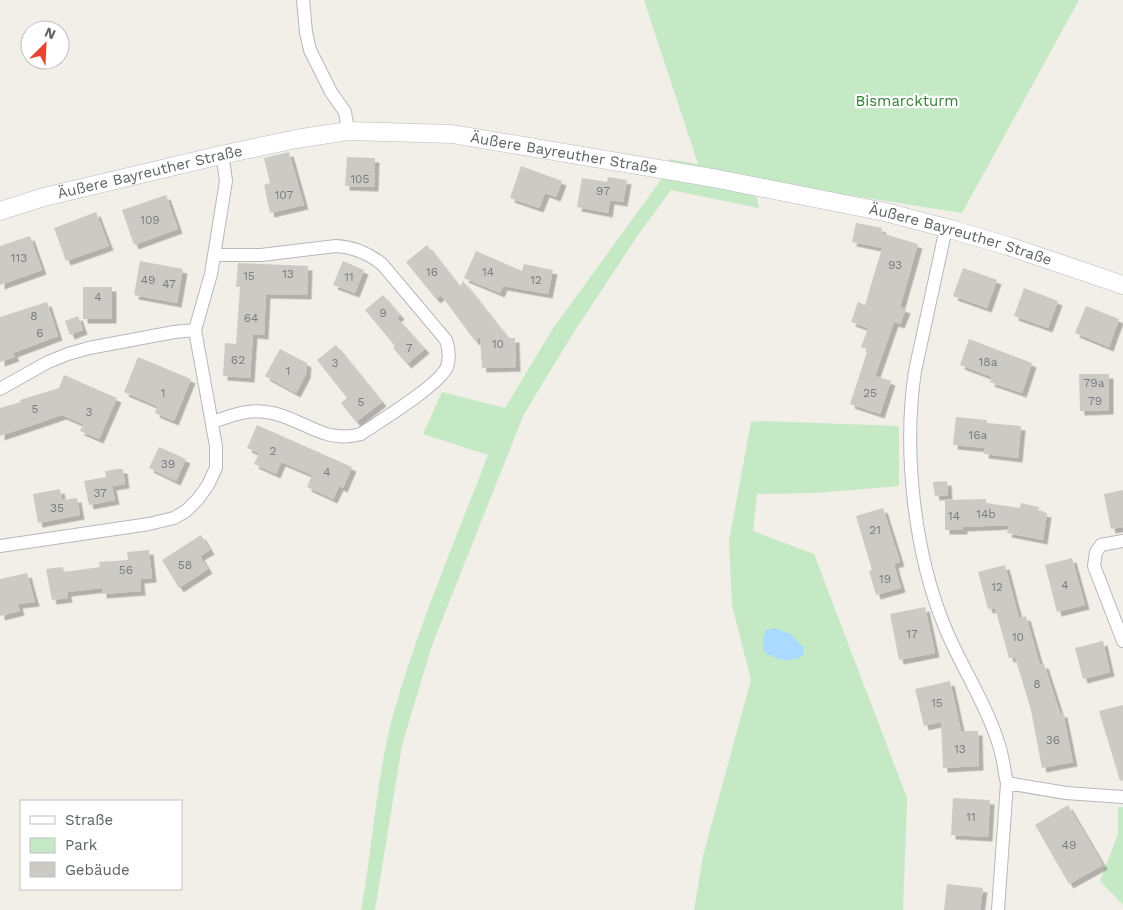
<svg xmlns="http://www.w3.org/2000/svg" width="1123" height="910" font-family="'Work Sans',sans-serif">
<defs>
<filter id="shadow"><feDropShadow dx="4.5" dy="4.5" stdDeviation="0" flood-color="#0004"/></filter>
</defs>
<rect width="100%" height="100%" fill="#f1efe8"/>
<path fill="#c5e8c5" d="M644,0h435l-117,213 -209,-33 6,28 -88,-18 -33,45 -66,100 -48,79 -92,231 -30,100 -27,165h-14c12,-65 15,-131 32,-195 25,-88 62,-174 95,-260l-65,-21 19,-42 63,16 47,-78 111,-153 6,-18 29,5z
M761,421l138,5v60l-82,7 -60,1 -4,37 61,23 93,244 -4,112h-209l9,-54 48,-176 -19,-75 -3,-64 22,-119z
M1118,807h5v98l-23,-24 18,-47z"/>
<path fill="#aadaff" d="M775,628l16,6 13,14 -1,8c-16,7 -24,5 -39,-4l-1,-13 3,-9z"/>
<path fill="#cccac5" filter="url(#shadow)" d="M289,152l15,53 -34,8 -6,-28 6,-2 -6,-25z
M347,157l28,1 -1,29 -29,-1z
M521,166l41,15 -6,16 -11,-4 -6,15 -29,-10z
M608,177l19,3 -4,22 -13,-2 -2,13 -31,-6 5,-29 25,4z
M166,195l12,34 -44,16 -12,-35z
M96,212l13,34 -43,15 -12,-33z
M856,223l26,5 -1,5 37,11 -18,63 6,2 -6,15 -6,-2 -19,54 16,5 -11,33 -30,-10 18,-55 -7,-2 7,-19 -17,-6 7,-20 7,3 17,-57 -30,-6z
M30,236l12,34 -42,15v-39z
M427,245l33,42 3,-6 45,57h7l1,29 -34,1 -2,-31 -5,4 -34,-46 -5,4 -30,-37z
M476,251l46,20 2,-7 29,6 -5,24 -45,-8 -3,7 -36,-15z
M140,261l43,8 -6,34 -43,-8z
M343,261l21,9 -9,23 -22,-8z
M238,263l70,3 -1,29 -41,-1 -2,41 -11,-1 -3,44 -27,-2 2,-33 11,1 4,-57h-4z
M963,268l34,12 -10,28 -34,-12z
M83,287h29v32h-29z
M1024,288l34,13 -10,27 -34,-12z
M383,295l17,20 -3,3 28,31 -18,15 -14,-16 2,-2 -30,-36z
M47,302l11,34 -45,17 2,4 -15,5v-45z
M1086,306l33,13 -10,28 -34,-14z
M78,316l5,14 -13,5 -5,-14z
M969,339l63,24 -10,30 -32,-11 2,-5 -32,-12z
M336,345l46,57 -26,20 -15,-19 6,-5 -30,-38z
M280,349l27,14 -1,11 -10,19 -31,-17z
M138,357l53,22 -17,42 -19,-8 2,-7 -33,-14z
M1079,374h30v36l-29,1z
M64,375l53,23 -18,41 -19,-8 3,-7 -21,-9 -62,21v-28l21,-6 -1,-2 39,-12z
M956,417l31,3v3l34,3 -3,32 -34,-4 1,-6 -32,-3z
M257,425l95,42 -9,21 -4,-2 -6,13 -26,-12 5,-12 -26,-11 -5,-2 -5,12 -22,-10 5,-11 -12,-5z
M159,447l27,12 -10,22 -27,-13z
M117,469h6l2,15 -13,2 3,14 -26,5 -5,-24 22,-4 -1,-6z
M947,481l1,14 -13,1 -2,-14z
M60,489l2,11 15,-2 3,17 -42,8 -5,-29z
M1123,490v37l-12,2 -7,-35z
M986,499v4l34,5 1,-5 18,4 -1,4 9,2 -4,27 -36,-7 2,-8 -46,2v3h-18v-30z
M883,508l17,54 -6,2 7,24 -25,7 -7,-24 3,-1 -16,-54z
M201,535l9,15 -10,6 8,13 -29,19 -17,-28z
M149,550l3,28 -12,1 1,12 -39,3v-6l-35,4 1,6 -16,2 -6,-31 17,-2 1,5 36,-5 -1,-5 29,-2 -1,-8z
M1072,558l13,47 -28,7 -12,-47z
M1005,565l14,53 7,-2 14,49 4,-1 16,49h3l10,49 -31,6 -11,-58 -16,-53 -6,1 -14,-50 -7,1 -10,-37z
M27,573l8,29 -17,2 2,7 -20,5v-37z
M925,607l10,46 -36,7 -9,-46z
M1103,641l7,31 -27,7 -8,-31z
M950,681l11,50h17l1,35 -36,2 -2,-46 -17,4 -9,-37z
M1123,705v75l-3,1 -21,-70z
M953,798l37,2 -2,37 -37,-2z
M1068,805l35,60 -34,19 -34,-59z
M947,884l36,4 -3,22h-36z"/>
<g fill="none" stroke-linecap="round" stroke-linejoin="round">
<defs>
<path id="street" d="M303,0l3,32 4,18 21,42 14,20 3,19
M946,228l-31,143c-12,79 -1,180 29,254 16,40 41,76 54,117 5,13 6,28 9,41l-9,127
M0,389l48,-27 20,-8 21,-6 85,-16 21,-2
M213,422c17,-6 34,-13 53,-10 35,4 56,33 95,22 19,-13 77,-48 86,-67 3,-9 2,-18 -1,-27l-64,-76c-14,-11 -28,-17 -46,-18l-75,9h-47
M1123,541l-22,4 -5,7 -2,14 29,75
M0,546l149,-22 25,-6 12,-7 12,-12 10,-14 8,-17v-22l-21,-116 16,-56 15,-93 -2,-15 -3,-11
M1007,783l59,10 57,4"/>
<g id="secondary">
<path id="s1" d="M0,211l44,-14 177,-42 75,-16 52,-8 104,3 261,44 172,34 65,17 58,17 115,39"/>
</g>
</defs>
<use href="#street" stroke="#b5b8bc" stroke-width="14"/>
<use href="#secondary" stroke="#b6babf" stroke-width="19"/>
<use href="#street" stroke="#fff" stroke-width="12"/>
<use href="#secondary" stroke="#fff" stroke-width="18"/>
</g>
<g text-anchor="middle" dominant-baseline="central" stroke-width="4.5" stroke-linejoin="round" paint-order="stroke">
<g font-size="12" fill="#7a7d7f">
<text x="360" y="179">105</text>
<text x="603" y="191">97</text>
<text x="284" y="195">107</text>
<text x="150" y="220">109</text>
<text x="19" y="258">113</text>
<text x="895" y="265">93</text>
<text x="432" y="272">16</text>
<text x="488" y="272">14</text>
<text x="288" y="274">13</text>
<text x="249" y="276">15</text>
<text x="349" y="277">11</text>
<text x="148" y="280">49</text>
<text x="536" y="280">12</text>
<text x="169" y="284">47</text>
<text x="98" y="297">4</text>
<text x="383" y="313">9</text>
<text x="34" y="316">8</text>
<text x="251" y="318">64</text>
<text x="40" y="333">6</text>
<text x="498" y="344">10</text>
<text x="409" y="348">7</text>
<text x="238" y="360">62</text>
<text x="988" y="362">18a</text>
<text x="335" y="363">3</text>
<text x="288" y="371">1</text>
<text x="1094" y="383">79a</text>
<text x="163" y="393">1</text>
<text x="870" y="393">25</text>
<text x="1095" y="401">79</text>
<text x="361" y="402">5</text>
<text x="35" y="409">5</text>
<text x="89" y="412">3</text>
<text x="978" y="435">16a</text>
<text x="273" y="451">2</text>
<text x="168" y="464">39</text>
<text x="327" y="472">4</text>
<text x="100" y="493">37</text>
<text x="57" y="508">35</text>
<text x="986" y="514">14b</text>
<text x="954" y="516">14</text>
<text x="875" y="530">21</text>
<text x="185" y="565">58</text>
<text x="126" y="570">56</text>
<text x="885" y="579">19</text>
<text x="1065" y="585">4</text>
<text x="997" y="587">12</text>
<text x="912" y="634">17</text>
<text x="1018" y="637">10</text>
<text x="1037" y="684">8</text>
<text x="937" y="703">15</text>
<text x="1053" y="740">36</text>
<text x="960" y="749">13</text>
<text x="971" y="817">11</text>
<text x="1069" y="845">49</text>
</g>
<g font-size="15" fill="#348238" stroke="#fff">
<text x="907" y="101">Bismarckturm</text>
</g>
<g font-size="15" fill="#5f6368" stroke="#fff">
<text stroke="none"><textPath href="#s1" startOffset="575">Äußere Bayreuther Straße</textPath></text>
<text stroke="none"><textPath href="#s1" startOffset="155">Äußere Bayreuther Straße</textPath></text>
<text stroke="none"><textPath href="#s1" startOffset="980">Äußere Bayreuther Straße</textPath></text>
</g>
</g>
<rect x="20" y="800" width="162" height="90" fill="#ffffff" stroke="#bfc1c3"/>
<rect x="30" y="816" width="25" height="8" fill="#ffffff" stroke="#bfc1c3"/>
<text x="65" y="825" font-size="15" fill="#5f6368">Straße</text>
<rect x="30" y="838" width="25" height="15" fill="#c5e8c5" stroke="#bfc1c3"/>
<text x="65" y="850" font-size="15" fill="#5f6368">Park</text>
<rect x="30" y="862" width="25" height="15" fill="#cccac5" stroke="#bfc1c3"/>
<text x="65" y="875" font-size="15" fill="#5f6368">Gebäude</text>
<g transform="translate(45 45) rotate(24)"><circle r="24" fill="#ffffff" stroke="#bfc1c3"/>
<path d="M0-4L9 19L0 12L-9 19Z" fill="#ea4335"/>
<text y="-8" font-size="14" font-weight="bold" text-anchor="middle" fill="#5f6368">N</text>
</g>
</svg>
